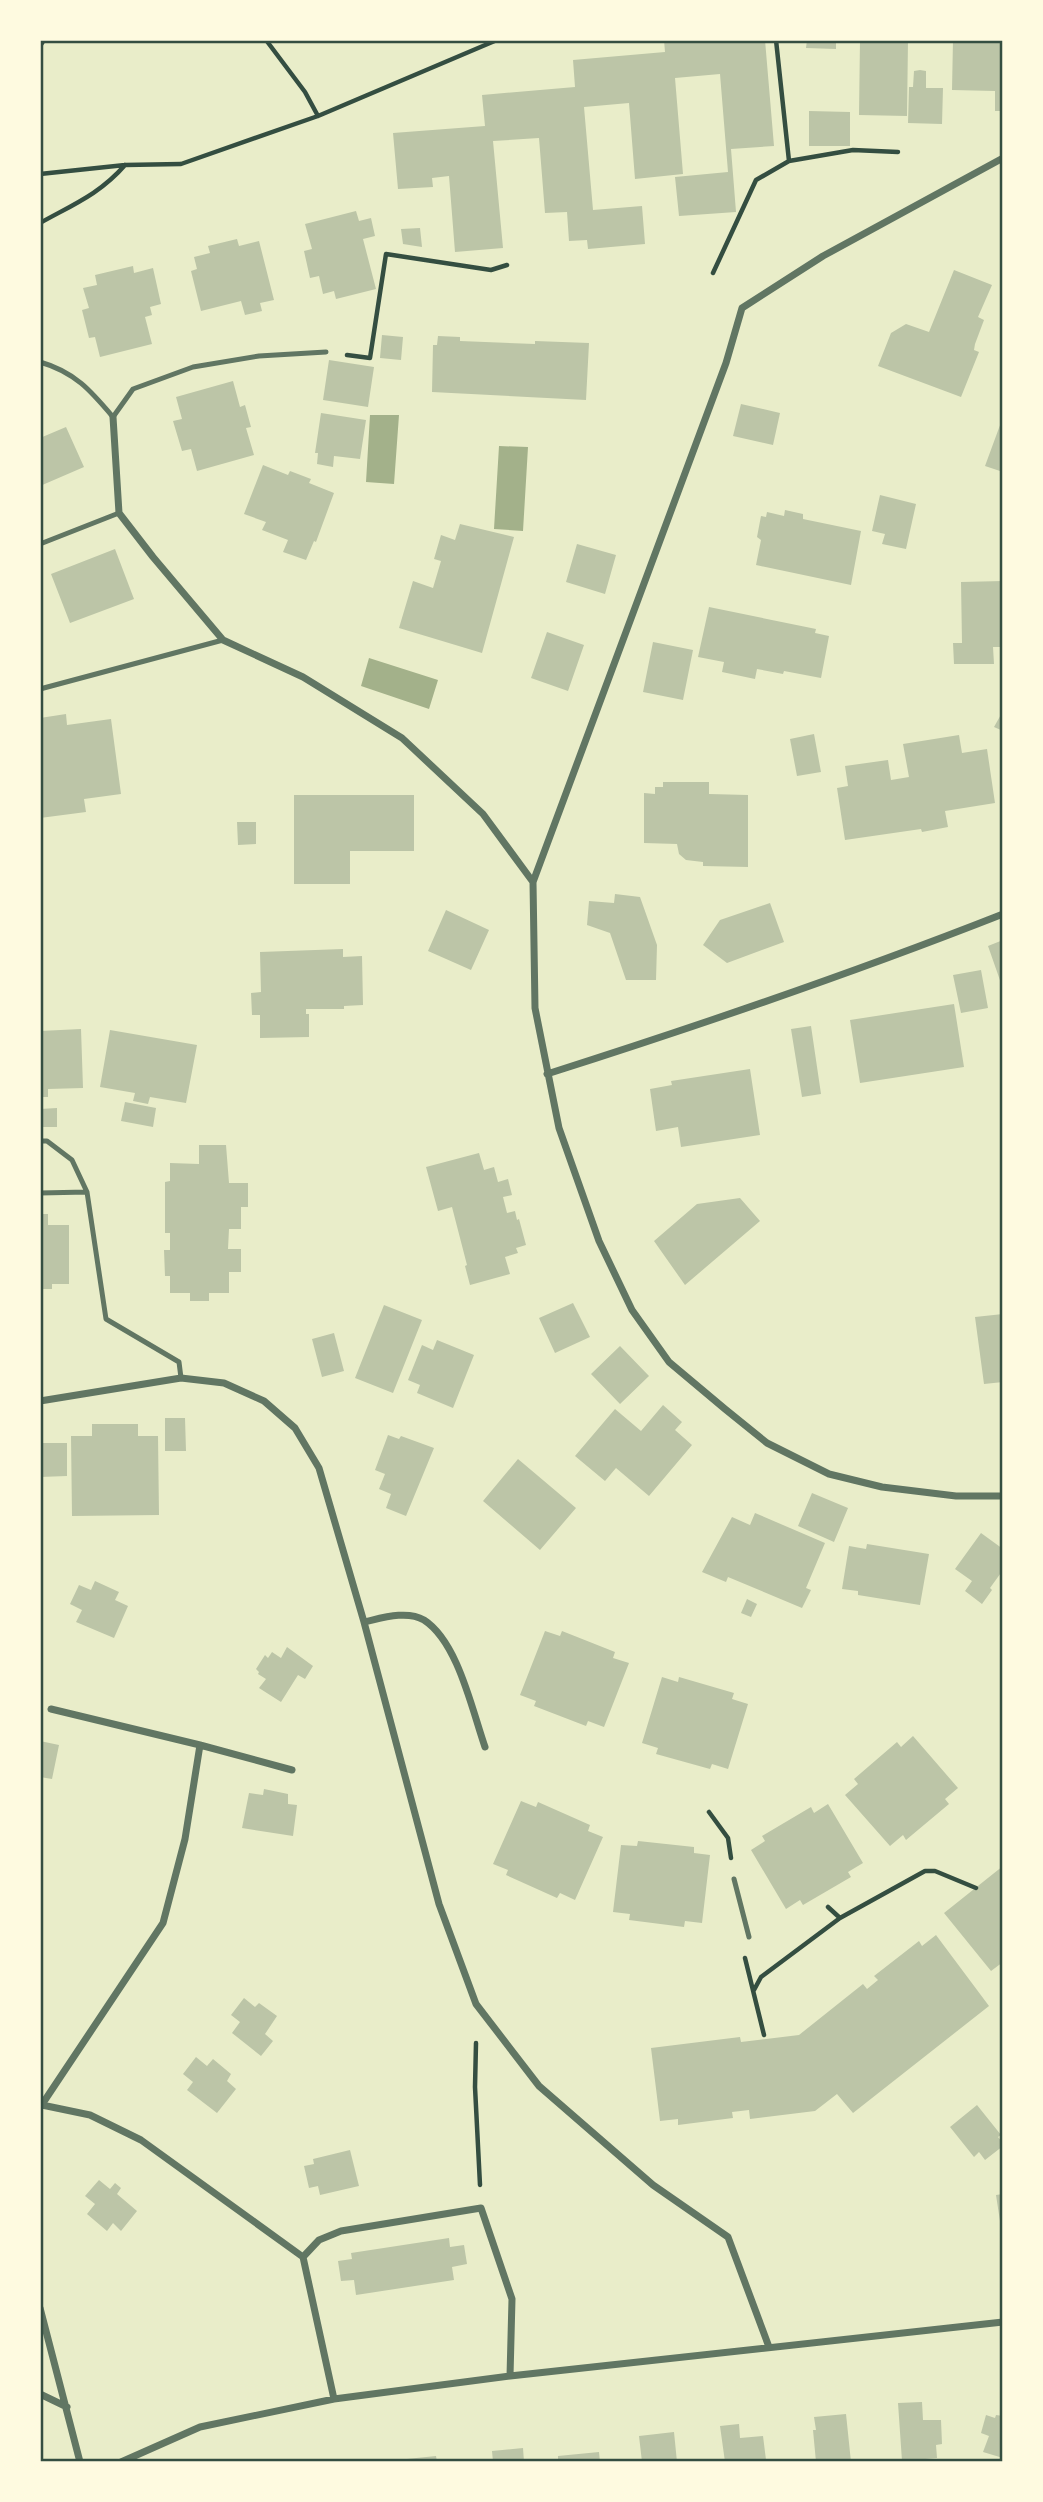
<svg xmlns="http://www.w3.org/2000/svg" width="1043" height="2502" font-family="'Nunito Sans',sans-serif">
<rect width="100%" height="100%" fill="#e9edc9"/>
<path fill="#a3b18a" d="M370,415h29l-5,69 -28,-2z
M499,446l29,1 -5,84 -29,-2z
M369,658l69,22 -9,29 -68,-23z"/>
<path fill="#bcc5a7" d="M664,40h101l9,106 -43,3 5,63 -57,4 -4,-39 53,-5 -8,-98 -45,4 8,96 -48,5 -6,-76 -45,4 9,103 49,-4 3,38 -57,5 -1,-9 -18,1 -2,-29 -22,1 -6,-75 -46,3 10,107 -48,4 -6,-76 -17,2 1,9 -35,2 -5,-56 92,-7 -3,-31 93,-8 -2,-27 92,-8z
M807,40h29v9l-30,-1z
M860,40h48l-1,76 -48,-1z
M953,40h47v38h3v33h-8v-20l-43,-1z
M920,70l6,1v17h17l-1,36 -34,-1 1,-36h4l1,-16z
M809,111l41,1v34h-41z
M356,211l3,10 12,-3 4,18 -12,3 13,50 -40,10 -2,-8 -11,3 -4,-18 -9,2 -6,-27 8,-2 -7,-25z
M420,228l2,19 -19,-3 -2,-15z
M237,239l2,7 20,-5 15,59 -14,3 2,8 -17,4 -4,-14 -40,10 -10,-40 6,-2 -3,-12 16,-4 -2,-7z
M133,266l1,7 19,-5 8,36 -11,3 2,8 -7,2 7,27 -52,13 -5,-20 -6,1 -7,-28 7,-2 -6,-20 14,-3 -2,-10z
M954,270l38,15 -14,32 6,3 -9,24 -1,6 5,2 -18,45 -83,-31 13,-33 15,-9 23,8z
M382,335l21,2 -2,23 -21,-2z
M438,336l22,1v4l75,3v-3l54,2 -3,57 -154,-8 1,-47h4z
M329,360l45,7 -6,40 -45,-7z
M233,381l7,26 5,-2 6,22 -5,1 8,27 -57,16 -6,-22 -9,2 -9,-30 9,-2 -6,-22z
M741,404l39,9 -7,32 -40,-9z
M321,413l45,7 -6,39 -26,-3 -1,11 -16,-3 1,-11h-3z
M1003,417v55l-18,-6z
M66,427l18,40 -44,19v-48z
M263,465l25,10 2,-4 21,8 -2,4 25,10 -18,49 -2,-1 -8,19 -23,-8 5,-12 -26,-10 4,-8 -22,-8z
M880,495l36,9 -10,45 -24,-5 3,-10 -13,-3z
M785,510l18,4v5l58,12 -10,54 -95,-20 5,-25 -4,-3 4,-21 5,1 1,-5 17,4z
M460,524l54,13 -32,116 -83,-25 14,-47 20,7 8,-27 -7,-2 7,-24 14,5z
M577,544l39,11 -11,39 -39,-12z
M115,549l19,50 -64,24 -19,-49z
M1003,581v66h-10l1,17h-40l-1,-21h9l-1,-61z
M709,607l107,22 -1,4 14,3 -8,42 -37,-7 -1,3 -26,-5 -2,10 -33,-7 2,-10 -26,-5z
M547,632l37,13 -16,46 -37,-13z
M653,642l40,8 -10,50 -40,-8z
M1003,711v20l-9,-4z
M66,714l1,11 44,-6 10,75 -37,5 2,13 -46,6v-100z
M814,734l7,38 -24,4 -7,-37z
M959,735l3,18 25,-4 8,54 -50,8 3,16 -26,5 -1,-3 -76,11 -8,-52 11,-2 -3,-20 43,-6 3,20 18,-3 -6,-33z
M663,782h46v12l39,1v72l-45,-1v-4l-17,-2 -7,-6 -2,-10 -33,-1v-50l11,1v-7h8z
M294,795h120v56h-64v33h-56z
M237,822h19v22l-18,1z
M615,894l25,3 17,48 -1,35h-30l-16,-47 -23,-8 2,-24 25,2z
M770,903l14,39 -57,21 -24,-18 17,-25z
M446,910l43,20 -18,40 -43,-19z
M1003,940v46h-1l-14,-40z
M343,949v8l19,-1 1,49 -19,1v3h-38v5h3v23l-49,1v-23h-8l-1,-22 10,-1 -1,-40z
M981,970l7,38 -27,5 -8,-38z
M954,1004l10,63 -104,16 -10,-63z
M811,1026l10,68 -19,3 -11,-68z
M81,1029l2,59 -35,1v8h-8v-66z
M110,1030l87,15 -11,58 -36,-6 -2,7 -15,-3 2,-8 -35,-6z
M750,1069l10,66 -79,12 -3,-20 -22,4 -6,-42 22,-4 -1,-4z
M125,1102l31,6 -3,19 -32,-6z
M57,1108v19h-17v-18z
M199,1145h27l3,38h19v24h-7v22h-12l-1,20h13v23h-12v21h-20v8h-19v-8h-20v-17h-5l-1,-26h6v-17h-5v-51l5,-1v-18l29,1z
M479,1153l5,17 10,-3 4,15 10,-3 4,16 -9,2 4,16 8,-2 2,9 2,-1 7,26 -10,3 2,5 -13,4 5,17 -40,11 -5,-19 2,-1 -15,-58 -14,4 -12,-44z
M740,1198l20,23 -75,64 -31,-44 43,-37z
M40,1214h8v11h21v59h-17v5h-12z
M573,1303l17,34 -35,16 -16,-35z
M384,1305l38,15 -29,73 -38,-15z
M1003,1314v68l-19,2 -9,-67z
M334,1333l10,38 -22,6 -10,-38z
M437,1340l37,15 -21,53 -36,-15 3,-8 -12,-5 14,-35 11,5z
M620,1346l29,30 -29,28 -29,-30z
M663,1405l19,17 -7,8 17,15 -43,51 -33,-28 -11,13 -30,-25 40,-47 26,22z
M165,1418h20l1,33h-21z
M92,1424h46v12h20l1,79 -87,1 -1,-80h21z
M388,1435l11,4 2,-3 33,12 -28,68 -20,-8 5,-14 -12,-5 6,-15 -10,-4z
M40,1443h27v33l-27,1z
M518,1459l58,49 -36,42 -57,-49z
M812,1493l36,15 -14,34 -36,-16z
M755,1513l70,30 -19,45 5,2 -9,18 -74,-31 -2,5 -24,-10 30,-55 18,8z
M981,1533l22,16v21l-13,18 2,2 -10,14 -17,-13 7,-10 -17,-12z
M867,1544l62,10 -9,51 -62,-10v-4l-16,-2 7,-43 17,3z
M95,1581l24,11 -4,8 13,6 -14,32 -38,-16 6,-12 -12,-6 9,-19 12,5z
M747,1599l10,5 -6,13 -10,-4z
M545,1631l15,5 2,-5 53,21 -2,6 16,5 -25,64 -16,-6 -2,5 -52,-20 2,-5 -16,-6z
M287,1647l26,19 -8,13 -7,-4 -17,27 -22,-14 7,-9 -8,-5 1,-2 -3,-3 9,-14 3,3 4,-6 9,6z
M662,1677l16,5 1,-5 55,16 -2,6 16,5 -20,65 -16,-5 -2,5 -54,-15 2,-6 -16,-5z
M913,1736l45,52 -13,11 4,5 -43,36 -3,-5 -13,11 -45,-51 13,-11 -4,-5 43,-37 4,5z
M40,1741l19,4 -7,34 -12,-2z
M264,1789l24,5v10l9,1 -4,31 -51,-8 7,-35 14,2z
M521,1801l15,6 2,-5 52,23 -2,6 15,6 -28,63 -15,-7 -3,5 -51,-23 2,-5 -15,-6z
M828,1804l35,59 -15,9 3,5 -48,28 -3,-5 -14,9 -35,-59 14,-9 -3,-5 49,-29 3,6z
M638,1841l56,6v6l16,2 -8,68 -17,-2 -1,6 -55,-7 1,-6 -17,-2 8,-67 16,1z
M1003,1866v96l-12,9 -47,-58z
M936,1935l53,71 -136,107 -16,-19 -22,17 -65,8 -1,-9 -17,2 1,6 -55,7v-6l-18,2 -9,-73 89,-11 1,5 58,-7 64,-51 4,5 11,-9 -4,-4 45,-35 3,5z
M244,1998l11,9 4,-4 18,13 -12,18 8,7 -12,15 -29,-23 8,-11 -9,-7z
M196,2057l11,9 6,-7 18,15 -4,7 9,8 -19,24 -30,-23 6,-8 -10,-8z
M977,2105l24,30 -3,2 5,6v3l-18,14 -6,-8 -5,5 -24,-30z
M350,2150l9,36 -39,9 -2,-9 -9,2 -5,-22 10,-2 -1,-5z
M99,2180l11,9 5,-6 6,5 -4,6 20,17 -16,20 -8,-8 -6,8 -20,-17 8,-10 -10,-8z
M1003,2194v27h-3l-4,-26z
M449,2238l1,9 14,-2 3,19 -15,3 2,13 -98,15 -2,-15 -13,1 -3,-20 14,-2 -1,-6z
M922,2402l1,18h18l1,24 -6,1 1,13 -35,3 -4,-58z
M846,2414l5,48h-35l-3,-32h3l-2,-13z
M986,2415l9,3 1,-3 7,1v42l-20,-6 6,-16 -8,-3z
M739,2424l1,14 23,-2 3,24 -6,2h-35l-5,-36z
M674,2432l3,30h-35l-3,-26z
M523,2448l1,14h-31l-1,-11z
M599,2452l1,10h-42v-6z
M436,2456l1,6h-39l-1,-2z"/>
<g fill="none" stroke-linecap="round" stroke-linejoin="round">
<path stroke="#344e41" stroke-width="4.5" d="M266,40l39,52 13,24
M40,46l4,-6
M789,161l64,-11 45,2
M40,174l85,-9 56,-1 137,-48 179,-76
M40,223c32,-18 60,-29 85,-58
M713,273l43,-93 33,-19 -13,-121
M347,355l23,3 16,-104 105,16 16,-5
M709,1812l19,26 3,20
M828,1907l12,11 85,-47h10l41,17
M745,1958l19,77
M754,1990l7,-13 79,-59
M476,2043l-1,44 5,98"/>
<path stroke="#617663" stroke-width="5" d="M40,362c35,10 51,29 73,55l20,-28 60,-22 66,-11 67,-4
M40,544l79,-31
M40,689l183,-49
M40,1141h7l25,19 15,32 19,127 73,43 2,16
M40,1193l47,-1
M734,1879l15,58"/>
<path stroke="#617663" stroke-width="7" d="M1003,158l-180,98 -81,52 -16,55 -193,519 2,126 24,120 40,113 33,69 37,52 56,47 42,34 62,31 53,13 74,9h47
M113,417l6,96 34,44 70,83 80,37 99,61 81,76 50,68
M547,1074c154,-49 306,-101 456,-160
M40,1401l141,-23 43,5 40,18 31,27 24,40 45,154 75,282 37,100 63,82 114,99 75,52 41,110
M364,1622c18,-4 43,-12 60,-2 34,22 48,90 61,127
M51,1709l149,36 92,25
M42,2105l48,10 51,25 162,117 31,142
M41,2106l122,-183 22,-84 15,-94
M303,2257l16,-17 22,-9 140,-23 31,91 -2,77
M40,2308l40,154
M40,2394l27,13
M121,2462l79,-35 134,-28 176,-23 493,-54"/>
</g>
<rect width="1043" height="2502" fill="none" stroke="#fefae0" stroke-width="84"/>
<rect x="42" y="42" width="959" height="2418" fill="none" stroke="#344e41" stroke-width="2.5"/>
</svg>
